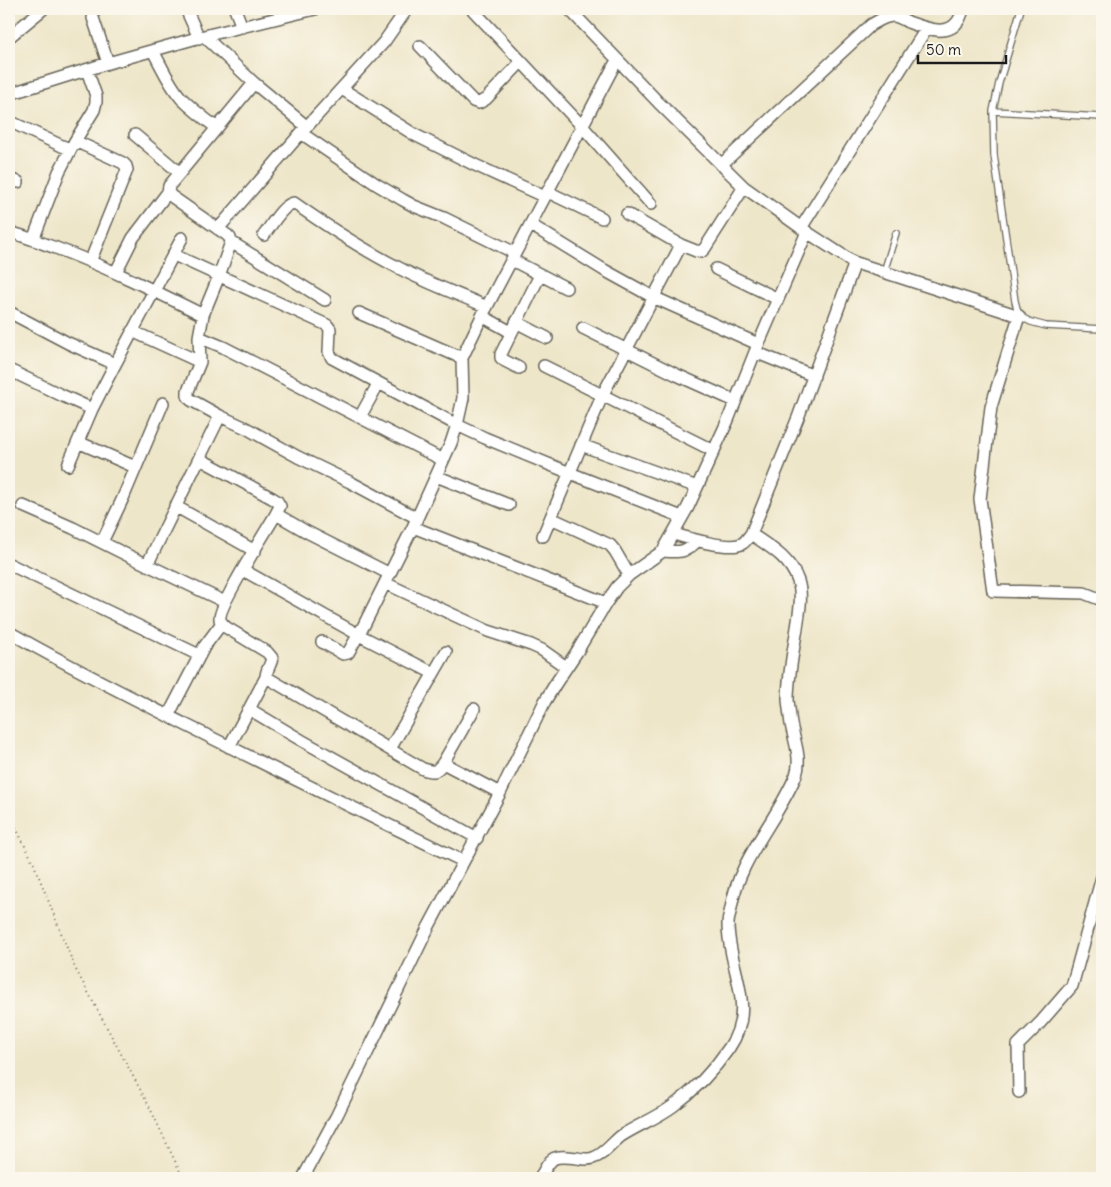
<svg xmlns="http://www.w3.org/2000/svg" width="1111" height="1187" font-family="Delius,sans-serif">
<rect width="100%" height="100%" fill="#fbf7ec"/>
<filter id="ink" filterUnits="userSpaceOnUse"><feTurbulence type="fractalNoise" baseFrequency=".02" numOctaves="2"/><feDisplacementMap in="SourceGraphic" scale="10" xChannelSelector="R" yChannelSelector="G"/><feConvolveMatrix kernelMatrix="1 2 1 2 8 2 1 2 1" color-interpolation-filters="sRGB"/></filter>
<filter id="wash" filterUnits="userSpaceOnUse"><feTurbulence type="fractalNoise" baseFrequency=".0096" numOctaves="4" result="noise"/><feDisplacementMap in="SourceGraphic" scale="20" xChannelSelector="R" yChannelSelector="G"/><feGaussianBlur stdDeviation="1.12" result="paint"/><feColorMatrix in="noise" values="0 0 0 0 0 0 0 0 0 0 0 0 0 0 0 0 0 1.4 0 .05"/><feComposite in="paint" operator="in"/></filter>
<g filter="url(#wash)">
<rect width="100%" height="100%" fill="#eee6c9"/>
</g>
<g filter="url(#ink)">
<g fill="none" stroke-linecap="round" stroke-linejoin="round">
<defs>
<path id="service" d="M1021,9l-22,74 -6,28 1,44 21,146 4,15 12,6 15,4 56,3
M993,111l109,6
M884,272l12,-39"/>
<path id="minor" d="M186,9l13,29
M235,9l7,18
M407,9l-23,33 -83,91 75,51 27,16 11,6 30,12 71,35
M472,9l110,117 69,78
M569,9l90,94 85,84 63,45 46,30v6l-54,147 -48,119c-2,2 -5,7 -8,9 -11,8 -56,-5 -69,-9
M93,18l15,45
M204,36l50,47 52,43
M9,37l34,-28
M420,46l53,55 6,2 7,-4 35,-37
M153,51c9,16 16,33 28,47 11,11 24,21 36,30
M254,83l-85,103 -1,6 3,4 56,39 3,3 1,4 -12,34 -16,39 -4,22 1,25 -12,29v5l3,4 29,16 26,12 52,29 52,25 67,36
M342,89l73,46 60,30 70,32
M9,94l99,-31 96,-27 111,-27
M9,121l53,25 8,3 2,-3
M135,135l45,38
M75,141l48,22 3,3 1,4 -37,92
M721,165l150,-140c7,-4 14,-9 22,-9 5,0 11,4 15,6 22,8 48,18 55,-13
M9,179l9,3
M548,192l54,26
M627,214l54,31 15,6 5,1 4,-4 39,-61
M531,225l73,45 49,27 105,47
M801,228l125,-199
M218,229l83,-96
M9,232c16,4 32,11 47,16 51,19 99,43 147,67
M264,235c7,-9 19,-31 30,-32 34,24 68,46 105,65 28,15 59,26 88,39
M33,240l26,-68 16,-31 19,-31 2,-8v-6l-9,-26
M231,242l94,58
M174,255l153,70 3,4 -1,23 3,6 125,67 28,13 85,35 112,44
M512,260l54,28
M853,262l166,54 -28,91 -11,92 13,92 91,2 18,7
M716,269l62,30
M116,272l17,-34 35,-46
M9,312l59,31 47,21
M359,313l103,45
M482,316l29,16
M516,322l31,16
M583,328l94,47 58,26
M132,331l68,31
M199,337l24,10 43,22 177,91
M755,352l59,24
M544,366l170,85
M519,368l-14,-7 -4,-3v-4l39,-79
M9,370l52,25 31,14
M360,417l18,-33
M78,442l57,25
M581,445l116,42
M200,459l72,39 5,3 3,5 -4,8c-9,16 -58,92 -56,105 0,4 4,6 7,9l40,24 5,6c-1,7 -6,12 -6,19l157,92c12,4 13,3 20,-6l31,-54
M68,465l24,-56 19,-37 71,-134
M436,476l73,29
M23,506l50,22 54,27 98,47
M175,506l80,45
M276,514l31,18 83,42
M551,518l59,27 5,6 14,24
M413,527l193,76
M543,536l59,-140 79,-151
M102,542l21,-44 40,-95
M663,551c17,1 22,2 34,-10
M9,564l190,91
M147,565l73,-149
M243,570l116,65 74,38
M385,583l103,48 43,14 11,5 24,17
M9,632c57,33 116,62 175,92 92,46 185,92 279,137
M322,642l21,12 5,-1 16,-28 49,-98 38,-84 6,-18 6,-27 -1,-40 20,-42 135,-256
M249,709l52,31 176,98
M168,716l36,-69 18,-24
M229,747l37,-70
M390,749l56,-97
M443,763l57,30
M1019,1092l-1,-47 22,-22 32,-37 30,-109
M303,1178l34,-63 92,-189 71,-133 45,-92 11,-18 22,-33 28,-47 11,-16 12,-12 34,-24 25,-44 40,-87 27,-68 52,-120
M540,1178c12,-22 12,-23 37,-20 5,1 11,2 16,0 11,-3 19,-15 28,-22 17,-11 36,-18 52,-30 22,-16 41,-36 56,-58 29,-42 -1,-79 -1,-124 0,-5 2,-11 3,-16 8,-50 46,-87 65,-133 6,-16 -2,-35 -5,-51 -1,-7 -2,-16 -3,-24 0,-23 5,-48 9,-72 2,-15 6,-32 1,-47 -8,-23 -28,-34 -47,-47"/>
</defs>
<use href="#service" stroke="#666359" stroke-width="8"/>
<use href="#minor" stroke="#666359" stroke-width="14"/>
<path stroke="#666359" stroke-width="2" stroke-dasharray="1 4" stroke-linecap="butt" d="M9,814l24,48 42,106 74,138 34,72"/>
<use href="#service" stroke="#fff" stroke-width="5.5"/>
<use href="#minor" stroke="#fff" stroke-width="11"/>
</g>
</g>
<rect width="1111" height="1187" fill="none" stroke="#fbf7ec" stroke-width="30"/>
<path d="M918 55v8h88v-8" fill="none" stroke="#1c1c1c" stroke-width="2.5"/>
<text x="926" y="55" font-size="15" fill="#1c1c1c" stroke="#fbf7ec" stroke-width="4" paint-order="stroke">50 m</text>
</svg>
